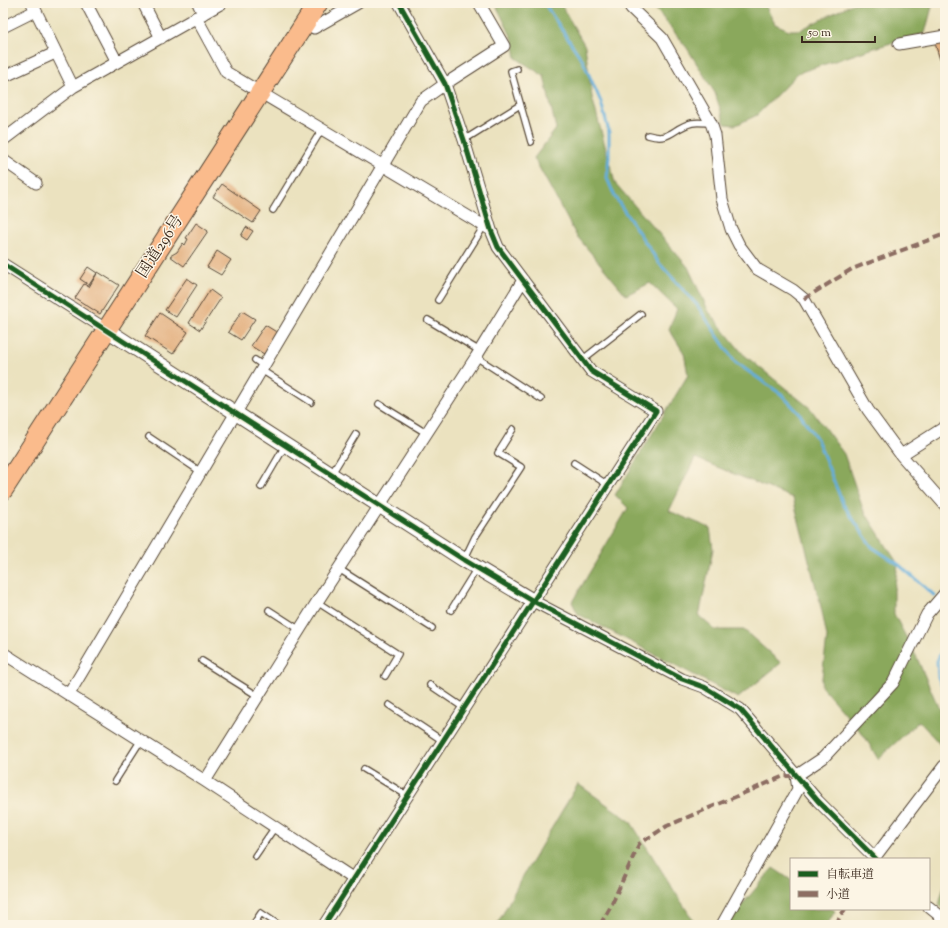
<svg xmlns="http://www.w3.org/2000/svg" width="948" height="928" font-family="'Sorts Mill Goudy','Noto Serif JP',serif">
<rect width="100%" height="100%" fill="#fcf5e5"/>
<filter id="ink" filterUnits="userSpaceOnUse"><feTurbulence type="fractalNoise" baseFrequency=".025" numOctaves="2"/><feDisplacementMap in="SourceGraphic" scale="8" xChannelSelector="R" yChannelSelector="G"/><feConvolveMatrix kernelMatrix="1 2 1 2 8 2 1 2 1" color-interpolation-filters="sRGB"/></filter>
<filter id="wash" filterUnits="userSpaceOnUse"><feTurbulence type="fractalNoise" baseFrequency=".012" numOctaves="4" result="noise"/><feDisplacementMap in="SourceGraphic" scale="16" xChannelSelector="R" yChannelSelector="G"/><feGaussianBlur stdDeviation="0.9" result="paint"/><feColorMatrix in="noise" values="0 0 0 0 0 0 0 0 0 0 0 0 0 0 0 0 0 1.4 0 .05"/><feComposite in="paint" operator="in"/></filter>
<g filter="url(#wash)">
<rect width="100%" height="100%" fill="#ebe2bf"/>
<path fill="#8aa85c" stroke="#62693d" d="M495,3h65l25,43 7,51 23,86 73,84 21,45 34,42 67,54 34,46 19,55 35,55 -4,26v24l23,44 20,46 8,16v30l-26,-29 -41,38 -13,-22 -44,-51 6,-49 -6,-30 -28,-109 -98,-40 -26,53 41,17 3,21 -14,67 16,14h29l37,33 -43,35 -160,-84 -6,-12 56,-94 -13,-13 73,-120 -4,-22 -15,-24 8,-20 -27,-26 -24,12 -50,-60 -42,-77 22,-29 -12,-53 -28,-18 -3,-18z
M651,3h113l11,21 14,6h11l54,-27h79l-8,30 -54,16 -73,24 -41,42 -21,10 -11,-1 -10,-31 -28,-45z
M578,784l52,37 66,104h-199l23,-44z
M773,868l18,12v29h42l2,2 -8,14h-102z
M945,882v28l-6,-5z"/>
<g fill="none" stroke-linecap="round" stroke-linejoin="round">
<path stroke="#63aedb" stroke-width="3" d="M544,3l39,58 18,41 8,30v24l-2,22 8,19 44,66 38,42 38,57 46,32 18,19 18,26 26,65 29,43 26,17 37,32
M942,601l1,2 2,10
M945,643l-8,18 1,16 7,16"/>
</g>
<g id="blocks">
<path fill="#e2ac79" d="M945,40v18l-5,2 -5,-17z
M945,88v8l-4,-7z
M222,184l39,27 -8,12 -40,-26z
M196,223l12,8 -24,35 -14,-10 7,-4 6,-9 2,2 3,-6 -2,-1z
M246,227l7,4 -6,9 -6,-4z
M217,251l14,9 -10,15 -14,-8z
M88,267l9,6 -8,12 -9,-6z
M98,272l21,13 -19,29 -25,-16 9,-14 5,3z
M187,278l10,7 -21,32 -11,-7z
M210,290l11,8 -21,32 -11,-7z
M242,311l13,8 -14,21 -13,-8z
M160,313l28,19 -15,22 -28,-18z
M265,325l13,8 -14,21 -13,-8z"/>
</g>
</g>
<g filter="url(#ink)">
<use href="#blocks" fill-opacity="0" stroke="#554636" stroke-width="1"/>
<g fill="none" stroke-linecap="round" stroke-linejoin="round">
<defs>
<path id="service" d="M517,69l-6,2 20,71
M648,135c23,7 24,-7 44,-12 5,-1 13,0 18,0
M464,140l56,-35
M273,210l49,-81
M438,300l46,-74
M428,320l52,31
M476,357l65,42
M255,360l10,7
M582,360l59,-46
M263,371l48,31
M379,404l47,29
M149,437l52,35
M574,463l34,22
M331,475l25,-41
M261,487l24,-41
M464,560l11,-23 46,-70 -23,-14 15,-24
M339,569l93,59
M317,602l81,52 -13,22
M269,610l31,20
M451,610l26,-42
M202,661l56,35
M430,685l34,23
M389,705l54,36
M364,769l44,27
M115,781l26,-41
M255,856l20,-29
M253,925l8,-12 18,12"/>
<path id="minor" d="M32,3l41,84
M86,3l31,59
M143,3l18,35
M198,3l5,11
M628,3l3,5 31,30 49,85 4,12 7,64 9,30 8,16 18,24 36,21 11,9 64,111 33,45 44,50
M196,17l30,55 265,158
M305,23l9,5 44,-25
M3,27l32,-16
M899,44l46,-8
M3,77l52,-24
M3,140l70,-53 149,-84
M3,160l33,23
M3,264l104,66
M901,455l44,-28
M533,601l149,78 22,8 36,22 78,92 58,58
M3,653l202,128 149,98
M69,694c119,-197 236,-395 352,-593l24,-17 59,-38 -25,-43
M796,776l27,-18 70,-75 34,-69 18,-21
M205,781l112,-179 159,-245 47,-77
M875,857l69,-91
M929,907l16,13
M324,925l332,-514 -65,-40 -93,-124 -7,-17 -27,-90 -19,-56 -46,-81
M722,925l76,-136 -2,-13"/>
<path id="tertiary" d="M107,330l357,230 69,41"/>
<path id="trunk" d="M3,490l315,-487"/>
</defs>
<use href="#service" stroke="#554636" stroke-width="8"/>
<use href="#minor" stroke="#554636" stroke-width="13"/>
<use href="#tertiary" stroke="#554636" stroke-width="16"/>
<use href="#trunk" stroke="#554636" stroke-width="21"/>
<use href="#service" stroke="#fff" stroke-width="5.5"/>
<use href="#minor" stroke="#fff" stroke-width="11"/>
<use href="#tertiary" stroke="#fff" stroke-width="14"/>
<use href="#trunk" stroke="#fabb8c" stroke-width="19"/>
<path stroke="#8d6e63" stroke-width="4" stroke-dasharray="8 4" stroke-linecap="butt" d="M804,299l48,-30 93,-35
M600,925l10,-17 29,-64 28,-18 117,-50h12
M835,925l10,-16"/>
<defs>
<path id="cycleway" d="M3,264l461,296 69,41 149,78 22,8 36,22 78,92 58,58
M324,925l332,-514 -65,-40 -93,-124 -7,-17 -27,-90 -19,-56 -46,-81"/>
</defs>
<use href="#cycleway" stroke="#fcf5e5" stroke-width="8"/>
<use href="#cycleway" stroke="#1b5e20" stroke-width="5"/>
</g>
</g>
<g text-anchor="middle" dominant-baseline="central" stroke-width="3" stroke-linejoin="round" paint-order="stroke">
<g font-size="16" fill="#3b2a1e" stroke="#fcf5e5">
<text transform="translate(161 247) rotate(-57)">国道296号</text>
</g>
</g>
<rect width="948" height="928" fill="none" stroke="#fcf5e5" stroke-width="16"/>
<rect x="790" y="858" width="140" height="52" fill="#fcf5e5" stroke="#afa495"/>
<rect x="798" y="871" width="20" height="6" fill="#1b5e20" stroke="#afa495"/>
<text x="826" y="878" font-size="12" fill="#3b2a1e">自転車道</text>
<rect x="798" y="891" width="20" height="6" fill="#8d6e63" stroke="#afa495"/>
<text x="826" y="898" font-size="12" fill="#3b2a1e">小道</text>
<path d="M802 36v6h73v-6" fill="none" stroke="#3b2a1e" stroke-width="2"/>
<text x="808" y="36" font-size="12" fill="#3b2a1e" stroke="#fcf5e5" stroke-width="3" paint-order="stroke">50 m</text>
</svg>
